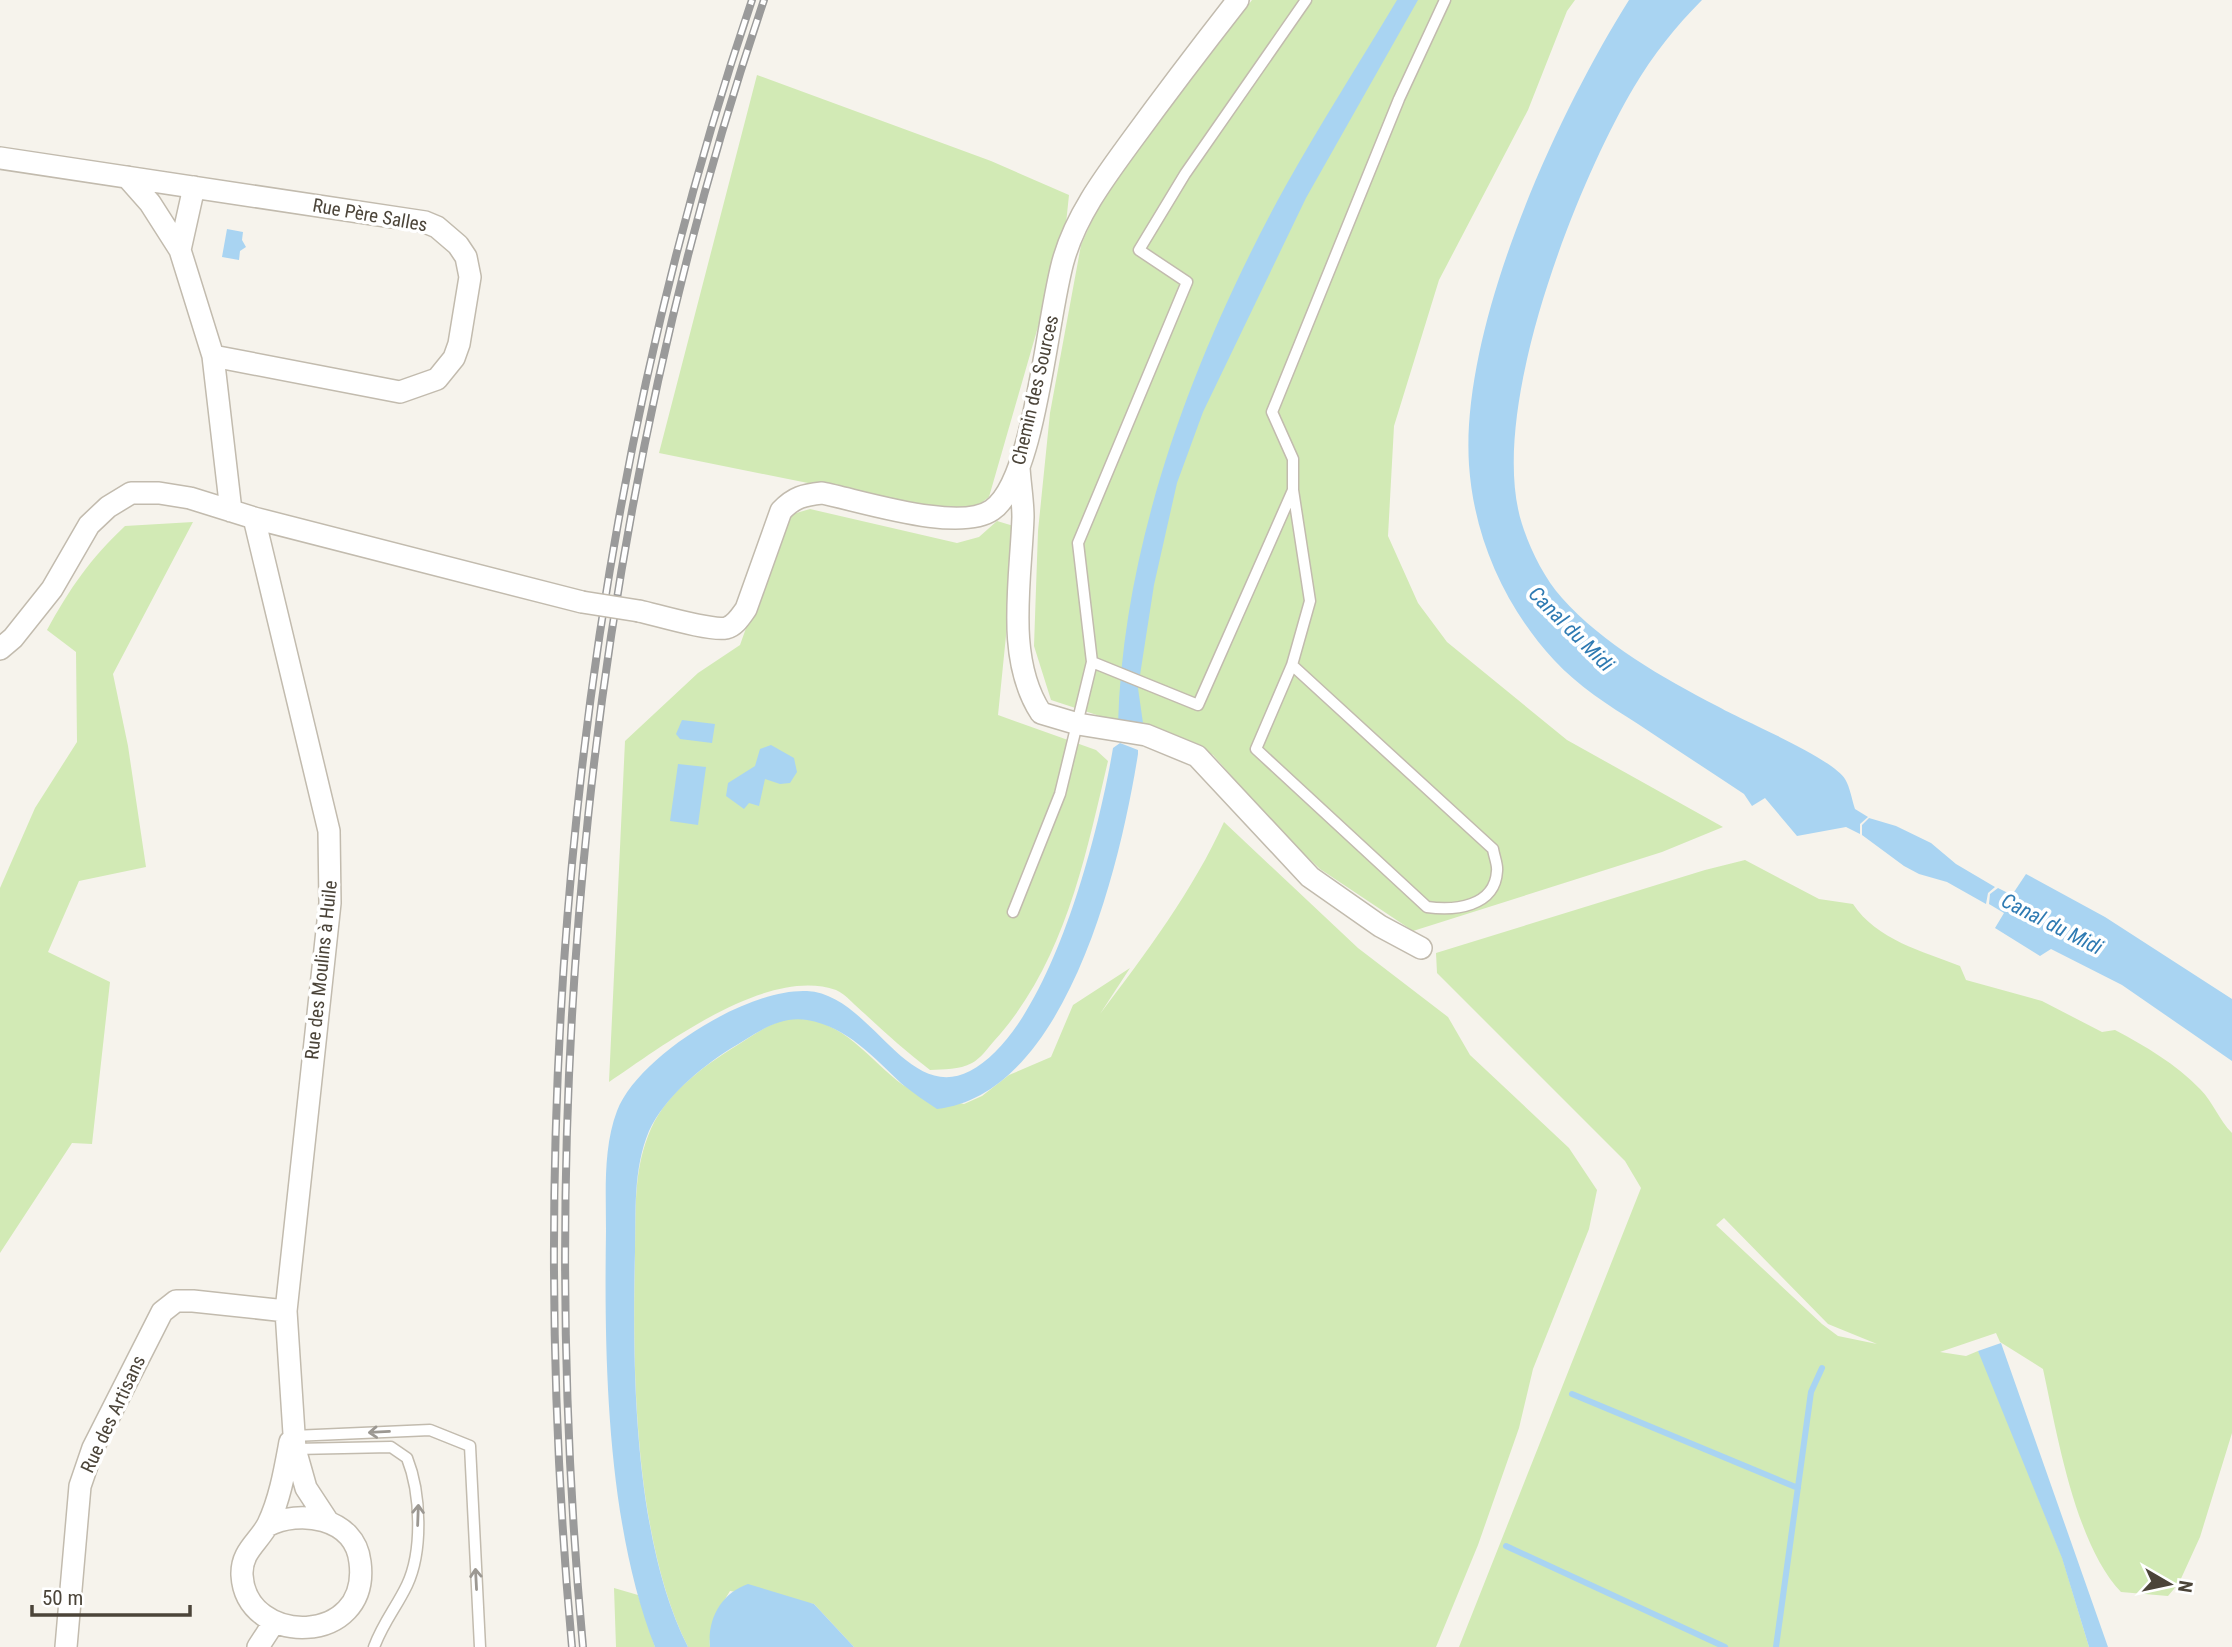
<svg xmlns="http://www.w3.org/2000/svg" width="2232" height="1647" font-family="'Roboto Condensed',sans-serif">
<rect width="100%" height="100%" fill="#f6f3ec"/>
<path fill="#d2eab5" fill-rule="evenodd" d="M1252,0h323l-8,11 -39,99 -89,170 -45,146 -6,110 30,67 29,39 120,98 156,87 -61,25 -249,79 -93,-62 -38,-36 -69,-78 -45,-23 -59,-13 -58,-19 -17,-54 4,-115 12,-118 31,-168 14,-31 30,-48z
M757,75l234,86 78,34 -4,38 -76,264 -16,12 -21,3 -293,-59z
M810,509l147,34 22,-6 18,-16 20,6 -19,188 98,35 12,11c-23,98 -44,203 -114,280 -6,7 -14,18 -22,22 -13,7 -28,6 -42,7 -23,-18 -44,-36 -65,-56 -9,-7 -19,-20 -29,-24 -69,-24 -172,55 -227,92l16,-341 73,-68 42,-28 46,-129z
M193,522l-80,152 15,72 18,121 -67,14 -31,71 62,30 -18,162 -20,-1 -72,110v-365l35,-80 42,-66 -1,-90 -29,-22c23,-42 43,-71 78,-104z
M1224,822l134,126 90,69 22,38 99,93 28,42 -8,39 -56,140 -14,59 -41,117 -42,102h-582l-40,-43 -84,-13c-11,18 -22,34 -20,56h-22c-53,-105 -56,-274 -53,-391 1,-40 -2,-82 13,-120 14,-40 54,-69 88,-90 17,-10 36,-26 56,-27 50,-3 76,41 111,66 16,10 43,14 61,19l18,-8 27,-21 42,-18 22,-52 57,-37 -30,46c44,-58 94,-125 124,-192z
M1745,860l74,39 34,5c24,36 69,47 107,62l6,14 76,21 60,31 13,-2c30,16 61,34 85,59 13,13 19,31 32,44v300l-32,104 -21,46 -11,13 -47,-4c-46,-48 -64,-159 -78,-223l-43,-27 -4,-9 -56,19 26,4 12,-5 4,7 80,199 27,90h-630l182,-459 -16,-27 -188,-188 -1,-20 269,-83zM1724,1218l104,106 49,20 -39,-8 -16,-12 -106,-99z
M614,1588l24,7 17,52h-39z"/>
<path fill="#a9d4f2" d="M1397,0h21l-112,198 -103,214 -26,71 -23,102 -16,103 5,35 -25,2c5,-186 78,-376 167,-538 35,-63 75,-125 112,-187z
M1629,0h73c-26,26 -49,55 -68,87 -58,98 -148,325 -112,437 8,25 22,54 40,74 41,46 101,80 155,108 26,15 114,51 128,73 5,8 7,21 10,30l13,8 -8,7v10l-14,-7 -49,9 -32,-38 -13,8 -8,-12c-35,-23 -71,-47 -106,-70 -30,-19 -60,-38 -84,-64 -49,-53 -80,-122 -85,-195 -9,-139 87,-349 160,-465z
M227,229l16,3 -1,8 4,7 -6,4 -1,9 -17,-3z
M682,720l33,4 -3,19 -32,-4 -4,-5z
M1120,743l18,7v4c-17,107 -70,340 -201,355 -12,-8 -24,-16 -35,-25 -28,-26 -54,-57 -95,-64 -29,-5 -53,15 -77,29 -31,20 -65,48 -81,82 -16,38 -13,80 -14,121 -3,118 -1,289 53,395h-33c-48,-122 -51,-286 -49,-416 0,-39 -3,-83 11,-120 21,-55 131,-123 190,-120 64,3 99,113 163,80 80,-42 129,-239 143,-323z
M771,745l23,13 3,14 -7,11 -10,1 -15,-5 -6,27 -10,-3 -5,6 -18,-13 2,-13 27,-17 5,-17z
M678,764l28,3 -8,58 -28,-4z
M1869,818l27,8 35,17 25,21 39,23 -7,6 -2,11 -39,-22 -28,-8 -15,-8 -42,-31v-10z
M2026,874l79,43 127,82v62l-110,-76 -71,-36 -11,7 -45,-28 9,-15 -15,-9 1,-10 8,-6 14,7z
M2001,1343l107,304h-19l-27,-89 -84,-207z
M748,1584l66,20 40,43h-144c-3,-29 12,-54 38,-63z"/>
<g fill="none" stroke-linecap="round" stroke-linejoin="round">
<path stroke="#a9d4f2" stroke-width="6" d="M1572,1394l226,94
M1506,1546l219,101
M1776,1647l35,-255 11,-24"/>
<defs>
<path id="service" d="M1092,662l-14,-119 109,-261 -48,-32 46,-76 121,-174
M1292,665l201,184c1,7 5,16 4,22 -2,36 -43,40 -70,36l-171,-158 36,-84 18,-64 -17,-111v-31l-21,-47 127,-313 46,-99
M1013,912l47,-118 32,-132 106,43 95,-215
M293,1436l137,-6 40,16 10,201
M295,1449l96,-2 16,11c14,35 16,93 0,127 -11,23 -23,36 -33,62"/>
<path id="minor" d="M0,158l425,64 12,5 21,18 8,12 4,20 -11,67 -5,14 -17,21 -37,13 -187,-36
M127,177l23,26 30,47 33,106 18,155
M180,250l14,-63
M1019,468c1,16 4,33 4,49 -2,63 -18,141 18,196l37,11 68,11 51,21 113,121 70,49 41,22
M254,518l75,313 1,72 -44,408 9,138 11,39 21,32
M639,611c18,4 71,20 87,17 9,-2 15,-12 20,-19l35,-98c13,-14 23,-16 41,-18 40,8 137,40 170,17 44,-30 55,-197 72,-252 13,-44 41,-81 68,-118 35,-48 70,-94 106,-140
M0,649l13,-11 39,-49 37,-64 19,-18 23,-14h28l31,5 64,20 328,84
M267,1526c32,-17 88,-9 93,36 11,85 -114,85 -118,13 -1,-24 17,-33 26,-51 12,-25 17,-55 22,-82
M66,1647l14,-161 13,-38 69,-136 14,-11h17l93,10
M258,1647l13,-20"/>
</defs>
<use href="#service" stroke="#c2bbae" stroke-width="13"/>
<use href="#minor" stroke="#c2bbae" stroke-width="24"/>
<use href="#service" stroke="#fff" stroke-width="10"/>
<use href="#minor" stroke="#fff" stroke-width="21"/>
<defs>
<path id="rail" d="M572,1647c-50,-546 3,-1126 180,-1647
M583,1647c-50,-546 4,-1126 181,-1647"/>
</defs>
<use href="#rail" stroke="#9a9a9a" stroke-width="8"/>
<use href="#rail" stroke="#fff" stroke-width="5" stroke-dasharray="16" stroke-linecap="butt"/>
<defs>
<path id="minor-bridge" d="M582,602l57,9"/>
</defs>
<use href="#minor-bridge" stroke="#c2bbae" stroke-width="24" stroke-linecap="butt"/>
<use href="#minor-bridge" stroke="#fff" stroke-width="21"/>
</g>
<defs><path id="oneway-shaft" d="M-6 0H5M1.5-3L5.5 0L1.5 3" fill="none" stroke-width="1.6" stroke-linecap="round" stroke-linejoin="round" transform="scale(1.75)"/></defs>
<g stroke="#9c9892">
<use href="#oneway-shaft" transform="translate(379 1432) rotate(177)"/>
<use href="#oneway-shaft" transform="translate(418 1515) rotate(-88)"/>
<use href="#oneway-shaft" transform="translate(476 1579) rotate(-93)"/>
</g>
<g text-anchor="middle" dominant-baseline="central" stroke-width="7" stroke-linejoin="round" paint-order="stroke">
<g font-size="19" fill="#4b4439" stroke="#fff">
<text transform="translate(370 215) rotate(10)">Rue Père Salles</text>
<text transform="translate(1035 390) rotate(-77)">Chemin des Sources</text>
<text transform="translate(321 970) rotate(-84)">Rue des Moulins à Huile</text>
<text transform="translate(113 1414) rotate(-65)">Rue des Artisans</text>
</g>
<g font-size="21" font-style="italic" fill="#2e7ab2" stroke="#fff">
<text transform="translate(1571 629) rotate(45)">Canal du Midi</text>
<text transform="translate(2052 924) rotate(27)">Canal du Midi</text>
</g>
</g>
<g transform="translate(2169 1584) rotate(99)" stroke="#ffffff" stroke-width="5" paint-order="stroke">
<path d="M0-5L12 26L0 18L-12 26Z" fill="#4b4439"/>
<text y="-10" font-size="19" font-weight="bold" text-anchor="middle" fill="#4b4439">N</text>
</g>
<path d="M32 1605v10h158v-10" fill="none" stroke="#4b4439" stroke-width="3.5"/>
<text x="42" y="1605" font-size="21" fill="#4b4439" stroke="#ffffff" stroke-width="5" paint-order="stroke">50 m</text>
</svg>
